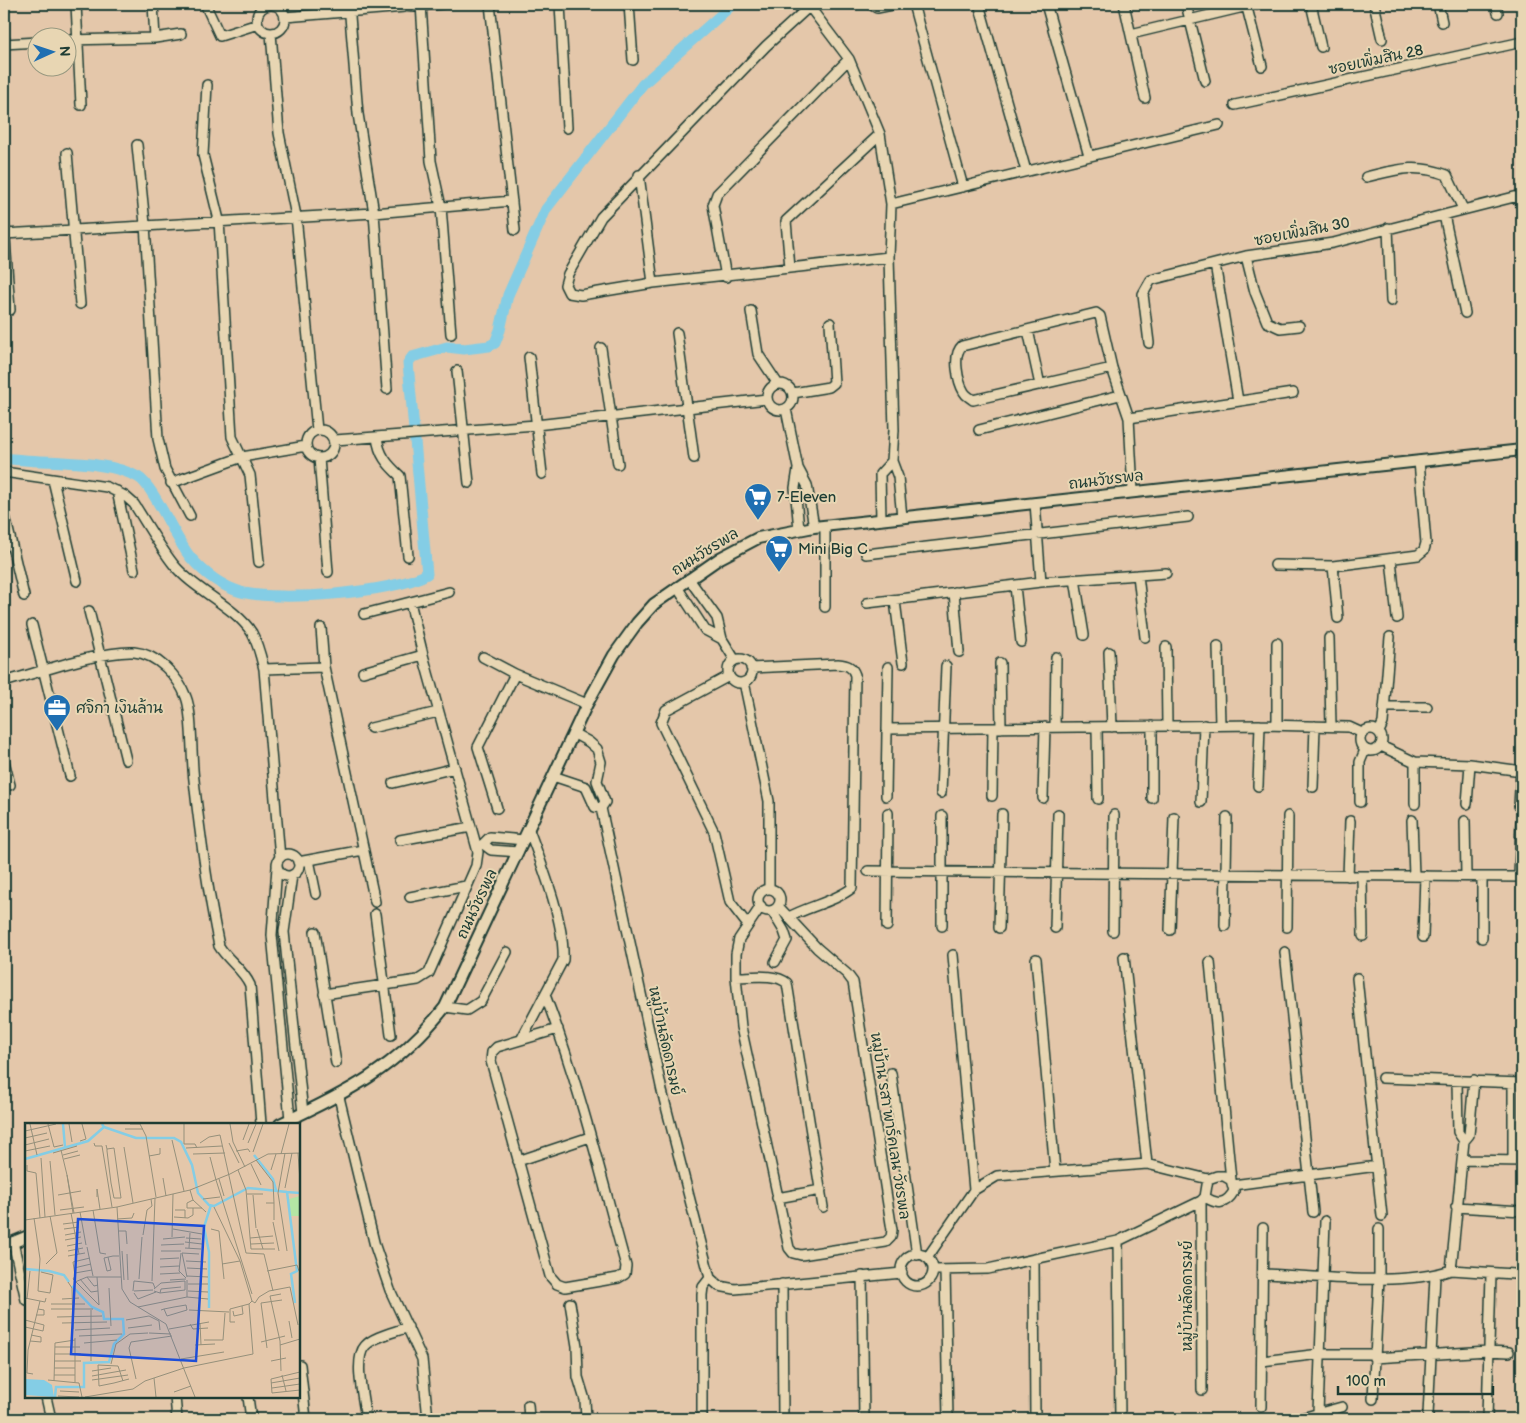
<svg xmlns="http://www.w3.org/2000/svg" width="1526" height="1423" font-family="'Balsamiq Sans','Playpen Sans Thai',sans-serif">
<rect width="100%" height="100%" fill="#e4c7aa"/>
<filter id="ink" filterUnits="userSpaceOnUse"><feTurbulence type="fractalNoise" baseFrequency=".02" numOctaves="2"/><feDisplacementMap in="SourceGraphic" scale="10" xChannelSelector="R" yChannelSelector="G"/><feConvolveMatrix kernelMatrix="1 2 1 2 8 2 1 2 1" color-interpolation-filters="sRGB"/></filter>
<g filter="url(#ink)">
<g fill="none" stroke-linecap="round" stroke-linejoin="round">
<path stroke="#84cde5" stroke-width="11" d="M4,458c39,6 100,0 134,19 16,9 38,64 53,81 14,16 30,28 50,34 37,10 153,1 186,-18l-19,-211 4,-6 35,-10 17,2 25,-3 6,-3 5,-13 8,-35 38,-86 97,-125 90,-80"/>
<defs>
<path id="minor" d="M76,4l5,101
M153,4l2,34
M349,4l9,110 16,99 13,176
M421,4l10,157 10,46 10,127
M490,4l25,226
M560,4l7,124
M629,4l4,56
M812,4l-46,42 -165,171 -33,57 -3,11 4,8 12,2 72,-12 236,-26
M870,4l7,4 20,-4
M913,4l50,183
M979,4l47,167
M1046,4l43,152
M1124,4l21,94
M1186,4l19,77
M1246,4l16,62
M1311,4l10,43
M1374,4l8,35
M1438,4l4,18
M1496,4l2,9
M257 19a14 14 0 1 1 28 0a14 14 0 1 1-28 0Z
M206,6l14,30 38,-12
M809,6l40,53 31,75 11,70 -2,53 5,173 -2,31 6,16 4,40
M285,17l156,-13
M271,33l8,100 17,83 21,214
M1131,34l125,-30
M68,40l87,-2 26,-4
M4,44l34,-2
M207,85l-4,70 16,65 13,217 18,38 9,87
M4,90l1,26
M1235,105l287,-63
M137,145l8,79 13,215 7,30 25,47
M67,153l13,151
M639,175l14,108
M1366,177c30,-7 50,-14 81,-2l16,34
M1519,196l3,13
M891,204l328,-79
M1444,215l21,98
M4,224l6,86
M1388,228l3,73
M4,234l370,-21 138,-12
M1246,256l9,36 12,30 13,6 19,-2
M1215,264l23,137
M790,268l-4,-47 94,-87
M726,277l-13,-72 4,-11 132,-135
M751,311l7,43 20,30
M1028,330l12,55
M677,333l17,125
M1149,343l-6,-49 8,-14 95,-24 87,-13 189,-48
M601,348l17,116
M529,357l13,117
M1112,368l-139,32c-3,-3 -7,-4 -9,-8 -6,-10 -12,-37 -2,-46l134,-33 4,3 12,52 17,50 4,73
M457,371l12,112
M767 397a13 13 0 1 1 26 0a13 13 0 1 1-26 0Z
M793,393l36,-6 5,-4 -4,-60
M786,409l12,59 9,17 7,42
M1129,418l164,-25
M979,430l141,-35
M306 444a14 14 0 1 1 28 0a14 14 0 1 1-28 0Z
M377,437c2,18 10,27 23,39l8,80
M335,440l201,-15 231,-26
M319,458l9,114
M798,469l-3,19 4,41
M4,472l103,15 18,9 9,8c13,20 25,42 40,61 20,25 62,42 78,68 6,11 9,24 12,36l16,189
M53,480l24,101
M171,483l71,-26 64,-11
M117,491l17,79
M1035,503l6,79
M4,512l20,84
M881,520l-1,-46 12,-13
M825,526v81
M866,554l322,-37
M1391,559l6,59
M1275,565l58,1 85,-11 6,-5 2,-7 -7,-82
M1333,566l5,52
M1138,575l7,62
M689,579l28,39 5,21 13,21
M1075,579l9,56
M1015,586l6,56
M677,587l28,43 17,9
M954,592l5,60
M895,601l8,62
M867,603l174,-21 125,-9
M89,611l37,149
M364,614l85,-22
M32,625l38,151
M321,628l3,39 51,235
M1329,638l2,88
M1218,646l2,79
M1166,647l1,79
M1109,652l3,75
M483,657l32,17 72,30
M728 671a12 12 0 1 1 24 0a12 12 0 1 1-24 0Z
M1000,663l1,65
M751,668l87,-4c9,1 14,2 17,11l-3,213c-18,14 -43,18 -63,29
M264,669l60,-2
M363,672l60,-17
M729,676l-63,34 -5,13 53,109 16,70 17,22
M4,682c33,-9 98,-32 130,-30 23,2 44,24 52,45 7,17 5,62 8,83 6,55 14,112 25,166 9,15 24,23 31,39l11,139
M744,682l25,119v88
M1384,707h43
M1277,725v-82
M1152,726v72
M1055,727l1,-70
M1097,727l1,72
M371,728l67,-16
M1360 740a11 11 0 1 1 22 0a11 11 0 1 1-22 0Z
M887,729l373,-4 89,2 13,6
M1379,732l4,-9 7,-86
M573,733l16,9 8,7 4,13 -4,19 8,21 -4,6 61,283 48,187 9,8 16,3 167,-16
M1381,746l34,16 55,2 52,7
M4,761l6,24
M553,776l33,11 9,20 6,1
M393,783l62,-15
M1258,786l2,-61
M1313,787l2,-61
M941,793l5,-127
M886,796l2,-129
M992,796l1,-68
M1043,798l2,-71
M1201,802l3,-77
M1360,802v-40l5,-12
M1415,804v-42
M1467,804l3,-40
M1519,806l2,-35
M497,808l-19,-61 37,-73
M1412,820l2,56
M1465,821l1,55
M400,840l71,-13
M518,852l-27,-2 -8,-6 7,-7 34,3
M277 865a11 11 0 1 1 22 0a11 11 0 1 1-22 0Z
M309,860l7,34
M298,862l65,-12
M277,867l-5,68 18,184
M868,871l654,6
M292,875l-8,57 19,181
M1348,876l2,-55
M1362,876l1,60
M1482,877v61
M1519,877l2,-55
M758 900a11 11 0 1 1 22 0a11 11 0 1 1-22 0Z
M410,897l56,-11
M761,906l-22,33 -3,15v23l5,50 48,221 4,5 8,2 85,-13 5,-5 1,-7 -39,-248 -6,-8 -30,-26 -39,-42
M772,911l12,20 3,9 -12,22
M375,914l16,121
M887,926l1,-113
M942,926v-110
M1225,926l2,-109
M1287,927l1,-111
M999,928l3,-114
M1055,928l3,-114
M1170,930l4,-113
M1113,931l1,-116
M315,932l21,131
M1423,937l2,-61
M1285,952l28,260
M953,955l21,235
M1124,957l23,207
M1036,959l19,212
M1210,962l21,218
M736,977c16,0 39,-4 51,6l36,224
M1357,978l25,238
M324,994l94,-14 11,-7 47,-107 2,-14 -55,-197 -13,-53
M545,995c34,88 56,181 81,271l-1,8 -7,4 -53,9 -8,-3 -7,-8 -59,-215 1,-9 5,-5 61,-18
M445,1007l22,3 14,-9 26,-49
M522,1038l41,-78c2,-37 -21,-95 -34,-130
M891,1073l26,182
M1382,1078l140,5
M339,1097l36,149 15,44 32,69 6,60
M1464,1141l5,-6 5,-55
M1464,1160l58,1
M518,1161l72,-24
M1513,1161v-78
M1217,1176h7l7,4 3,11c-8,14 -17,14 -29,6l3,-18z
M1233,1185l144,-19
M777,1198l44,-8
M1201,1201l1,189
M1456,1207l66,4
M1118,1241l2,178
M13,1242l13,58
M901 1270a16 16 0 1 1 32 0a16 16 0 1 1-32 0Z
M927,1258l47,-68 23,-14 150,-12 61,15
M1034,1260l1,159
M933,1270l55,-1 130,-28 83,-40 4,-4
M945,1270l3,149
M1451,1270l63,4
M1263,1274c55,2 137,13 188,-4l13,-129 -6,-9 -1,-51
M862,1276l2,143
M782,1284l1,135
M570,1303l7,43 1,31 7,23 1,19
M1374,1358l114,-7 21,1
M1262,1361l58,-7h54
M300,1365l6,54
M46,1397l5,22
M175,1397l2,22
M248,1397l3,22
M1373,1399l6,-121v-49
M528,1405l1,14
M1261,1407l2,-179
M1318,1413l7,-192
M1428,1415l7,-139
M1487,1418l4,-144
M366,1419c-2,-17 -13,-60 -1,-73 9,-10 31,-14 43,-19
M702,1419v-124l1,-8 7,-9
M1298,1419l44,-12"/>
<path id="tertiary" d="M280,1124c67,-31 118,-57 165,-117l142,-303 27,-49 23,-32 17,-19 66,-46 38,-20 56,-11 708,-77
M4,1246l22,-9"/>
</defs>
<use href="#minor" stroke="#1f3d34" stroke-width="12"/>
<use href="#tertiary" stroke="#1f3d34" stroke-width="14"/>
<use href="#minor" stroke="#e8d6b3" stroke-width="9"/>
<use href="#tertiary" stroke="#e8d6b3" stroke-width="10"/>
</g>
</g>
<defs>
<symbol id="supermarket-pin" viewBox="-11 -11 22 30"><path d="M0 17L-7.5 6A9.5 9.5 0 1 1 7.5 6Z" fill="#1f6fb2" stroke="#e8d6b3"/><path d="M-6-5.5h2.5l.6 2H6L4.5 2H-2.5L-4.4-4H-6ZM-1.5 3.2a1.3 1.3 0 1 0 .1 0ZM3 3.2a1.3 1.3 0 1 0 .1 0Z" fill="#fff"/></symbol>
<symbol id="office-pin" viewBox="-11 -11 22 30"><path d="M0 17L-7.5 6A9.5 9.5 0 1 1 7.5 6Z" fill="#1f6fb2" stroke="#e8d6b3"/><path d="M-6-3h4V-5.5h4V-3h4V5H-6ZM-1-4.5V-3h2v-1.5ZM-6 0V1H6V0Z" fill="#fff"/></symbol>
</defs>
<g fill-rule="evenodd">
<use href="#supermarket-pin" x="742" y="481" width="32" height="43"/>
<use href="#supermarket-pin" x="763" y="533" width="32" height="43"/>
<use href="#office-pin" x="41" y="692" width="32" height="43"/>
</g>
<g text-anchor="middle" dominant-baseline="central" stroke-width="4" stroke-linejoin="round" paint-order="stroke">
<g font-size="15" fill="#1f3d34" stroke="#e8d6b3">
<text transform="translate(1376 60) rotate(-12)">ซอยเพิ่มสิน 28</text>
<text transform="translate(1302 232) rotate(-11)">ซอยเพิ่มสิน 30</text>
<text transform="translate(1106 480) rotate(-7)">ถนนวัชรพล</text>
<text transform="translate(705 552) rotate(-32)">ถนนวัชรพล</text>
<text transform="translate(477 904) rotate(-65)">ถนนวัชรพล</text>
<text transform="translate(665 1041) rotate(78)">หมู่บ้านลัดดารมย์</text>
<text transform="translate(890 1126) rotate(81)">หมู่บ้าน รสา พาร์คเลน วัชรพล</text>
<text transform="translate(1187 1296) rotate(-90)">หมู่บ้านลัดดารมย์</text>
</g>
<g font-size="15" fill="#1f3d34" stroke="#e8d6b3" text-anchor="start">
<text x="777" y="497">7-Eleven</text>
<text x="798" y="549">Mini Big C</text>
<text x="76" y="708">ศจิกา เงินล้าน</text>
</g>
</g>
<g transform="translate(25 1123)">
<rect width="275" height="275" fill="#e4c7aa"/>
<path d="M275,73v20h-9l-2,-17z" fill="#b4e5a4"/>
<path d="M0,256l19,1 8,5 2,12 -29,-2z" fill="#84cde5"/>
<path fill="none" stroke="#84cde5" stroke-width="2.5" d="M38,1l2,23M79,4l32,11h38l7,4 11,23 6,28 11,12 5,1 34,-18 39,4M229,32l19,24 3,11M0,36l63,-18 16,-14 -2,-3M0,146l24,2 15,4 5,7M270,180l-4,-29 6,-3 -10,-79 13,1M184,185v-56l-5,-25 7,-22M30,274l1,-10h28v-24l25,-1 5,-18 10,-10 -1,-15h-19l-1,-7 -11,-5 -20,-21"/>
<path fill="none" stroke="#95907b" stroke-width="1" d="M5,1l7,31M23,1l6,23 9,-2M44,1l3,18M105,1h10l6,12 10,61M159,1v20h11l2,4M205,1l3,18 12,25M100,6h18M0,8l31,-7M0,15l22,-5M147,17l12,51M218,17l6,-16M55,18l6,-2 -4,-15M69,20l1,3h7l10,61M175,20l9,-6 11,-2 26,118 18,1 9,37M204,20l10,20M223,20l8,-19M0,22l24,-6M81,22l1,4v2l4,32 3,15h7l-7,-50 -7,1M99,24l9,56M161,25l36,-2M36,27l6,25M0,28l25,-5M211,28l12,-2 2,3M228,29l10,-28M28,30l24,-7M260,30l-7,40 9,58M273,30l2,28M168,31l32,-1M256,31l8,-30M38,32l15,-4M124,33l11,-2v-6M185,34l6,23M16,35l4,59M39,36l16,-4M231,37l17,22 1,21h-8M25,38l5,54M226,41l10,21M2,42v6l9,2 4,45M213,47l8,20 5,59h24M246,47l5,-16M138,55l3,18M194,56l5,17M191,57l36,114M260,65l7,-35M165,67l3,10 13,12M222,71h16M33,72l23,-4M228,72l3,33M72,74v-8l3,20M178,76l17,-2M168,77l-6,3v5h15M249,80v17M92,84l5,82 8,13 36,22 29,73M189,84l26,54 12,40 3,2 4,-6 10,-6 21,-4 8,38M35,87l24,-3M68,87l7,43 6,1M150,87h10v8M55,89l6,33M46,90l8,41M48,90l-6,-38 7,38M149,94l14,1 5,-3v-7M9,95l6,41 -2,32 12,2 3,-18 -12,-3M92,96l15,-1 2,-5M0,97l92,-13 73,-17 40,-16 38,-20 32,-1M248,99l6,29M38,101l16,-2M0,106v53M39,106l15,-2M148,106l29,5M186,106l8,2 5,48M232,106l6,20M93,108h8l1,13M40,112l16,-3M118,112l4,-25 5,-4 -1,-7M147,114l1,-43M161,115l15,1M225,115l23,-2M138,116l22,-2M40,117l16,-3M160,119l17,2M226,121l23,-1M136,122l23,-1M42,123l15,-3M62,124l6,29M160,125l16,1M164,125l1,-15M43,128l15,-3M97,128l2,29M136,128h20M156,130l-2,18 7,7M157,130l5,24M157,130l17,1M102,131l1,26M43,133l17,-3M83,134l3,13 -4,1 -3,-13 9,-2h6M65,135l-17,4 2,14 -2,3 26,26 -2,-28M135,136l19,-1M161,138l20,1M21,141l11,-11 -7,-37M197,141l18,-3M135,144l19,-1M49,145l17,-4M162,145l20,1M242,148l30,-6 2,6M50,150l17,-3M135,151l20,-1M162,153l21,1M62,154l7,9 4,-1M55,156l11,13 7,-1M114,156l3,-42M145,157l16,-1M127,158l3,-83M43,159l4,6 1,41M50,159l12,-5h34M163,161h20M84,165l2,38M108,168l1,-10 19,2 2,5M109,168l19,-1M129,168l6,2 25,-3v-9l-24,2 -7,6M163,168l20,1M109,170l4,6 18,-7M135,170l1,-4 20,-2M256,171l-11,2 10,45 1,30M162,174l21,2M0,175l20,4 1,-4M2,176l3,-28M37,176l17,-1M26,181h34M113,184l49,-10v-17M26,186h42M66,187v51M136,187l3,-1 10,-2 12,-2 1,5 -20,6 -3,-7M164,187l40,2M208,188l1,5 9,-2 -1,-8M11,192h8v-5l-6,-1M32,194l45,-1M0,197l19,5 -1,6 -18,-4M101,197l23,-4 10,5 1,9M264,198l3,17M210,199h-5v-13l19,-5M37,200l45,-1M175,200l1,22M165,201l3,5 15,-1M103,205l24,-3M144,206l40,-7M50,207l35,-2M124,210l22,1M54,213l43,-2M50,215v44M179,217h19l2,-27M5,218l11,1v-5l-10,-2M236,219l24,-6M59,220l33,-3M170,222l20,-1M255,222l20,-6M30,224h25M242,225l-6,-45 21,-3M30,231h26M156,236l43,-7M30,238h26M246,238l15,-3M86,241l5,-20 14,-10 18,-1M29,245h21M67,248l19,-3M275,249l-29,7 1,14 28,-3M8,251l-6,-1 1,-23 12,-49M29,252h21M257,252l4,16M67,253l34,-6M129,255l2,19M111,256l-7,-31 2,-6 41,-6M23,257l31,3 3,14M67,257l36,-5M29,258l1,-38 20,-3M98,258l-5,-15 -20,-1 1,21 15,-3 15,-4M246,260l29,-5M247,265l28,-4M35,268l19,1M149,269l17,-6M33,273l21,1M60,274l48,-8 12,-8 39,-13 69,-14 -4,-50 3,-3"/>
<path fill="#1d4ed8" fill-opacity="0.15" stroke="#1d4ed8" stroke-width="2.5" d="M53,96l126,7 -8,135 -125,-7z"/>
<rect width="275" height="275" fill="none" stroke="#1f3d34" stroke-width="2.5"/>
</g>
<rect width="1526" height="1423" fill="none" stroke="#e8d6b3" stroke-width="20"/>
<rect x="10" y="10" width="1506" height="1403" fill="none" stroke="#1f3d34" stroke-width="2" filter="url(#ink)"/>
<g transform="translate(52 52) rotate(87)"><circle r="24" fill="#e8d6b3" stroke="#989980"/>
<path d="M0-4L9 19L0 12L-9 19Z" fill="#1f6fb2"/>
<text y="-8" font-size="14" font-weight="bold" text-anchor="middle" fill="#1f3d34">N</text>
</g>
<path d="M1338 1386v8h155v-8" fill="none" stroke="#1f3d34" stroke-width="2.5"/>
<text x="1346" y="1386" font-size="15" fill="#1f3d34" stroke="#e8d6b3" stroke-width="4" paint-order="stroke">100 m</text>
</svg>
